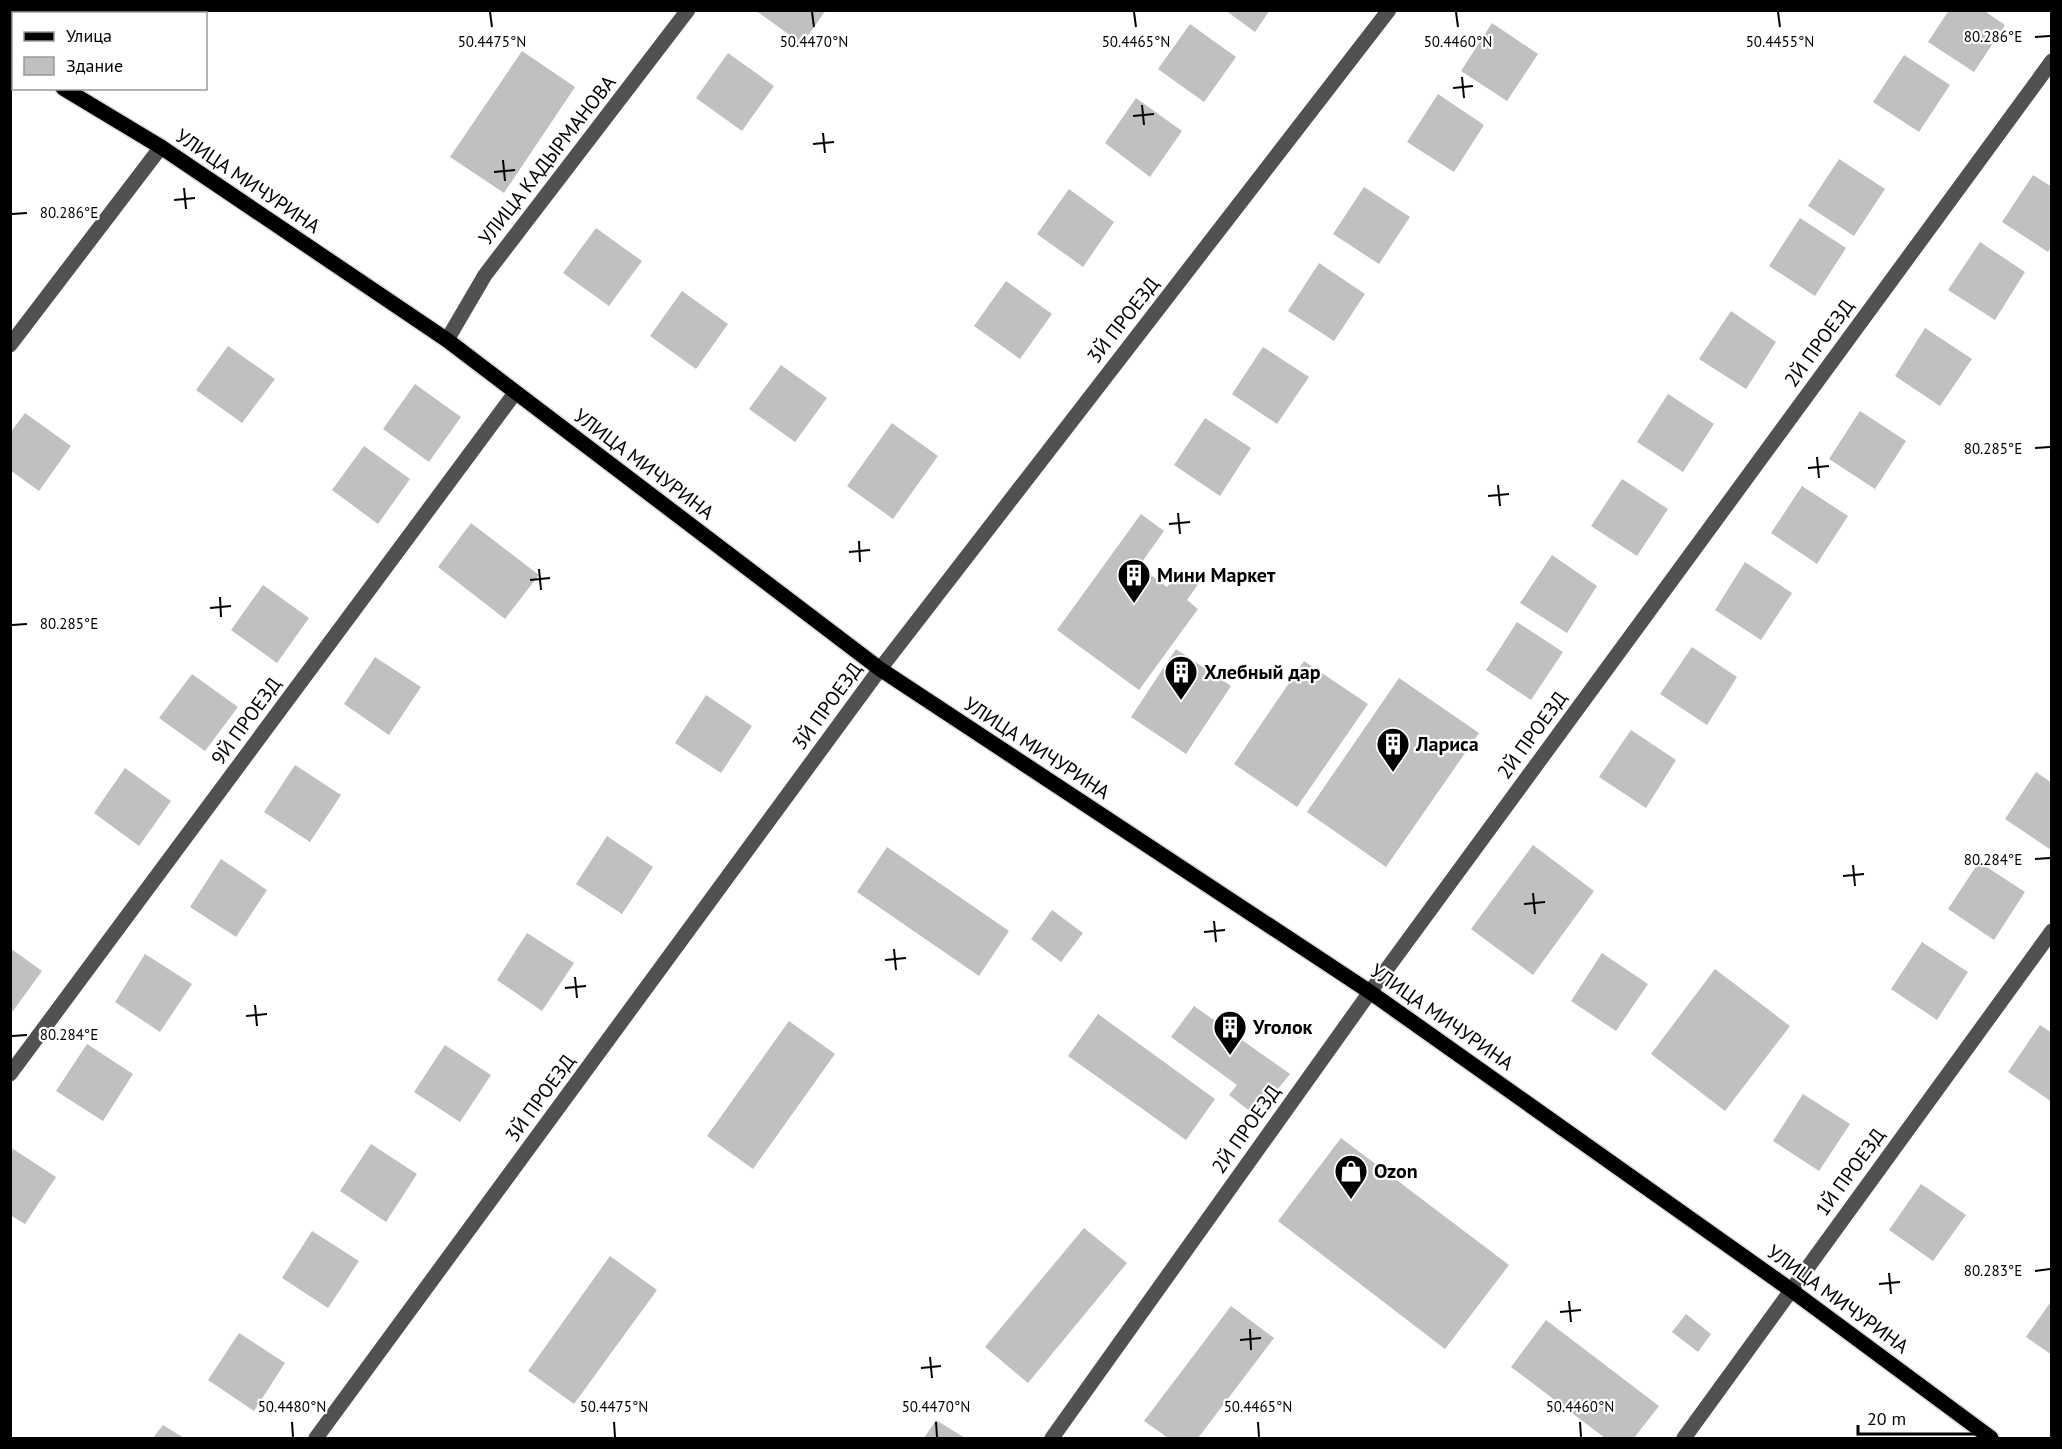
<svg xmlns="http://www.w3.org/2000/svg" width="2062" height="1449" font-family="'PT Sans',sans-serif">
<rect width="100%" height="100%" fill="#fff"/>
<path fill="#c0c0c0" d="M755,10h71l-24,34z
M1225,10h45l-15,22z
M1949,10h34l22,15 -31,47 -46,-30z
M1492,23l46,31 -31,47 -46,-30z
M1190,24l46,33 -32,45 -46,-33z
M522,51l53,36 -71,106 -54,-36z
M728,53l46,33 -32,45 -46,-33z
M1904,55l46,30 -31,47 -46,-30z
M1438,94l46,31 -30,47 -47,-30z
M1136,98l46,33 -32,46 -45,-34z
M1839,159l46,30 -31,47 -46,-30z
M2033,175l19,12v60l-4,5 -46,-30z
M1364,187l46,30 -31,47 -46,-30z
M1069,189l45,33 -31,45 -46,-33z
M1800,218l46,30 -31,48 -46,-30z
M596,228l46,33 -33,45 -46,-33z
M1980,242l45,30 -30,48 -47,-30z
M1319,263l46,31 -31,47 -46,-30z
M1006,281l46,33 -32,45 -46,-33z
M682,291l46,33 -32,45 -46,-33z
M1731,311l45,31 -30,47 -47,-30z
M1925,328l47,31 -32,47 -45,-30z
M228,346l47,33 -33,44 -46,-33z
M1263,347l46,30 -32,47 -45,-30z
M781,365l46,33 -32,44 -46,-33z
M415,384l46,33 -32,45 -46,-33z
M1668,394l46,30 -31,48 -46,-30z
M1860,411l46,30 -31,48 -46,-30z
M25,413l46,33 -32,45 -29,-21v-37z
M1205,418l46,30 -31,48 -46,-31z
M892,423l46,33 -45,63 -46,-33z
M364,446l46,33 -32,45 -46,-34z
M1622,479l46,30 -31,47 -46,-30z
M1802,486l46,30 -31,48 -46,-31z
M1141,514l23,17 -25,35 28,21 14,-18 18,14 -12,17 11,9 -59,81 -82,-60z
M471,523l68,52 -34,44 -67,-52z
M1552,555l45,31 -30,47 -47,-30z
M1745,562l47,31 -31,47 -46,-30z
M263,585l46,33 -32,45 -46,-33z
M1517,622l46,30 -32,48 -45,-30z
M1692,647l45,30 -30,48 -47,-31z
M1176,649l55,37 -45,68 -55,-37z
M375,657l46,30 -32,48 -45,-31z
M1304,661l64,43 -71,103 -63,-43z
M192,674l46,33 -33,44 -46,-33z
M1399,678l80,55 -93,134 -79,-55z
M706,695l46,31 -31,47 -46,-30z
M1631,730l45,30 -30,48 -47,-31z
M295,765l46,30 -31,47 -46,-30z
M125,768l46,33 -32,45 -45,-33z
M2036,772l16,11 -1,67 -46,-31z
M607,836l46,31 -31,47 -46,-30z
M1533,845l61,46 -61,84 -62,-46z
M887,847l122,84 -30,45 -122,-84z
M221,859l46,31 -31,47 -46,-30z
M1979,862l46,30 -31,48 -46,-31z
M1052,910l31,23 -22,29 -30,-23z
M527,933l47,30 -32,48 -45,-31z
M1922,942l46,30 -31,48 -46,-31z
M10,948l32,23 -32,44z
M1602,953l46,31 -32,47 -45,-30z
M145,954l47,30 -32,48 -45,-30z
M1715,969l75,57 -65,85 -74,-57z
M1194,1006l96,68 -34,42 -27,-21 8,-10 -66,-48z
M1098,1014l117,85 -29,41 -118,-84z
M789,1021l46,33 -82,115 -46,-33z
M2040,1025l12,8v69l-44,-30z
M87,1044l46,30 -30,47 -47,-30z
M445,1045l46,30 -31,47 -46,-30z
M1803,1094l47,30 -31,47 -46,-30z
M1341,1138l168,127 -64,84 -167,-128z
M371,1144l46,30 -31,48 -46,-31z
M10,1147l46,30 -31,47 -15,-9z
M1921,1184l45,31 -33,46 -44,-31z
M1084,1228l43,35 -99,120 -43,-36z
M312,1231l47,30 -31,47 -46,-30z
M610,1256l47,34 -83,114 -46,-33z
M2052,1300v55l-26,-18z
M1231,1306l43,32 -76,100h-30l-24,-17z
M1686,1314l25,20 -13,18 -26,-20z
M1546,1320l113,86 -25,32h-29l-94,-71z
M239,1333l46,30 -31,48 -46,-31z
M936,1420l29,18h-41z
M163,1425l21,13h-31z"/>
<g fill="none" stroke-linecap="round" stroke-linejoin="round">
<defs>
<path id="major" d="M10,57l4,2
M63,88l98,59 286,193 433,329 490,323 421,298 200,148"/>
</defs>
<use href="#major" stroke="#dbdbdb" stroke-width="18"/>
<path stroke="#515151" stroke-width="15" d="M41,14l3,-4
M447,340l38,-65 203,-265
M10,345l151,-198
M10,1074l505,-681
M316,1438l564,-769 509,-659
M1052,1438l318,-446 682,-931
M1684,1438l368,-507"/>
<use href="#major" stroke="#000" stroke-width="15"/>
</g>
<path fill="none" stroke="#000" stroke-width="2" d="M490,12l2,15M812,12l2,15M1134,12l2,15M1456,12l2,15M1778,12l2,15M2035,37l15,-1M1462,77l2,21M1453,88l20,-2M1142,105l2,20M1133,116l21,-2M823,133l2,20M813,144l21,-2M503,160l2,21M494,172l21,-2M184,188l2,21M174,200l21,-2M12,214l15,-1M2035,448l15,-1M1817,457l2,21M1808,468l21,-2M1498,485l2,21M1488,496l21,-2M1178,513l2,21M1169,524l21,-2M859,541l1,21M849,552l21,-2M539,569l2,21M530,580l20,-2M220,597l1,20M210,608l21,-2M12,625l15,-1M2035,859l15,-1M1853,865l2,21M1843,876l21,-2M1533,893l2,21M1524,904l21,-2M1214,921l2,21M1204,932l21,-2M894,949l2,21M885,960l21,-2M575,977l2,21M565,988l21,-2M255,1005l2,21M246,1016l21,-2M12,1036l15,-1M2035,1271l15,-2M1889,1273l2,21M1879,1284l21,-2M1569,1301l2,21M1560,1312l21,-2M1250,1329l1,21M1240,1340l21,-2M930,1357l2,21M921,1368l20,-2M292,1422l1,15M614,1422l1,15M936,1422l1,15M1258,1422l1,15M1580,1422l1,15"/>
<defs>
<symbol id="building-pin" viewBox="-11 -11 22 30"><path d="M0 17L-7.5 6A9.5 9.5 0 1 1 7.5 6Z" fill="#000" stroke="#fff"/><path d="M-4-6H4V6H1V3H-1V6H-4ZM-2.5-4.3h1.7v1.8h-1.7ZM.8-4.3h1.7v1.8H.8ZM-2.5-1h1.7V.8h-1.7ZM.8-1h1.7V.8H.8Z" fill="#fff"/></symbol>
<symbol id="shop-pin" viewBox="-11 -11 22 30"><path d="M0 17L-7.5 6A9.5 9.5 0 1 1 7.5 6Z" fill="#000" stroke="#fff"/><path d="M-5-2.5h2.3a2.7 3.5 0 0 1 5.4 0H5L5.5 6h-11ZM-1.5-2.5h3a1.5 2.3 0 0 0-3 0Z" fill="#fff"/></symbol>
</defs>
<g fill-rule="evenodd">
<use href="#building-pin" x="1115" y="556" width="38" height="52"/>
<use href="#building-pin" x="1162" y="653" width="38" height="52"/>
<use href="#building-pin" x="1374" y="725" width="38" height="52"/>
<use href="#building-pin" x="1211" y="1008" width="38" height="52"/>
<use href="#shop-pin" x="1332" y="1152" width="38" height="52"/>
</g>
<g text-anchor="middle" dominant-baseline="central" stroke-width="4.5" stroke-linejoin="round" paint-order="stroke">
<g font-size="20" fill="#000" stroke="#fff">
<text transform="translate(547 160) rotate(-52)">УЛИЦА КАДЫРМАНОВА</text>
<text transform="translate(248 181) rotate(34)">УЛИЦА МИЧУРИНА</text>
<text transform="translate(1123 320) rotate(-52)">3Й ПРОЕЗД</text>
<text transform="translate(1819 343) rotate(-54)">2Й ПРОЕЗД</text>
<text transform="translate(644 464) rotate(37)">УЛИЦА МИЧУРИНА</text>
<text transform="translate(827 706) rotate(-54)">3Й ПРОЕЗД</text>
<text transform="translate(246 721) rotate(-54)">9Й ПРОЕЗД</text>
<text transform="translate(1532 735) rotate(-54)">2Й ПРОЕЗД</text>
<text transform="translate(1037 748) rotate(33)">УЛИЦА МИЧУРИНА</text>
<text transform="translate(1442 1017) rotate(35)">УЛИЦА МИЧУРИНА</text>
<text transform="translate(540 1098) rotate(-54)">3Й ПРОЕЗД</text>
<text transform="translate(1246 1129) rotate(-55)">2Й ПРОЕЗД</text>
<text transform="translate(1850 1172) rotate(-54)">1Й ПРОЕЗД</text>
<text transform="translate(1838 1299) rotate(36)">УЛИЦА МИЧУРИНА</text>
</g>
<g font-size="20" font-weight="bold" fill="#000" stroke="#fff" text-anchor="start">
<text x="1157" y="575">Мини Маркет</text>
<text x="1204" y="672">Хлебный дар</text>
<text x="1416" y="744">Лариса</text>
<text x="1253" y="1027">Уголок</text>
<text x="1374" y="1171">Ozon</text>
</g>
</g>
<g font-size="15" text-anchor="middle" fill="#000" stroke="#fff" stroke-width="4.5" stroke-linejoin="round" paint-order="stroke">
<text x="1993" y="42">80.286°E</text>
<text x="492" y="47">50.4475°N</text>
<text x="814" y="47">50.4470°N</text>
<text x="1136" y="47">50.4465°N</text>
<text x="1458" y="47">50.4460°N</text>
<text x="1780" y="47">50.4455°N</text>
<text x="69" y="218">80.286°E</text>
<text x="1993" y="454">80.285°E</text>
<text x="69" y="629">80.285°E</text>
<text x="1993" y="865">80.284°E</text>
<text x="69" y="1040">80.284°E</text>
<text x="1993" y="1276">80.283°E</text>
<text x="292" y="1412">50.4480°N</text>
<text x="614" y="1412">50.4475°N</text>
<text x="936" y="1412">50.4470°N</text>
<text x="1258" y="1412">50.4465°N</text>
<text x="1580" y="1412">50.4460°N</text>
</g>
<rect width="2062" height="1449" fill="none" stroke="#000000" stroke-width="24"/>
<rect x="12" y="12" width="195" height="78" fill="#ffffff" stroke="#999999" stroke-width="1.5"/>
<rect x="24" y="32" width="30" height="9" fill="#000000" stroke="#999999" stroke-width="1.5"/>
<text x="66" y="42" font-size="18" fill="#000000">Улица</text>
<rect x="24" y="57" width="30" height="18" fill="#c0c0c0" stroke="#999999" stroke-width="1.5"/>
<text x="66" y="72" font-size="18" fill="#000000">Здание</text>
<path d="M1858 1425v9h116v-9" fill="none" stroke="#000000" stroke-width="3"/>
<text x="1867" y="1425" font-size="18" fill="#000000" stroke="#ffffff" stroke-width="4.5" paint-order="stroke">20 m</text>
</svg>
